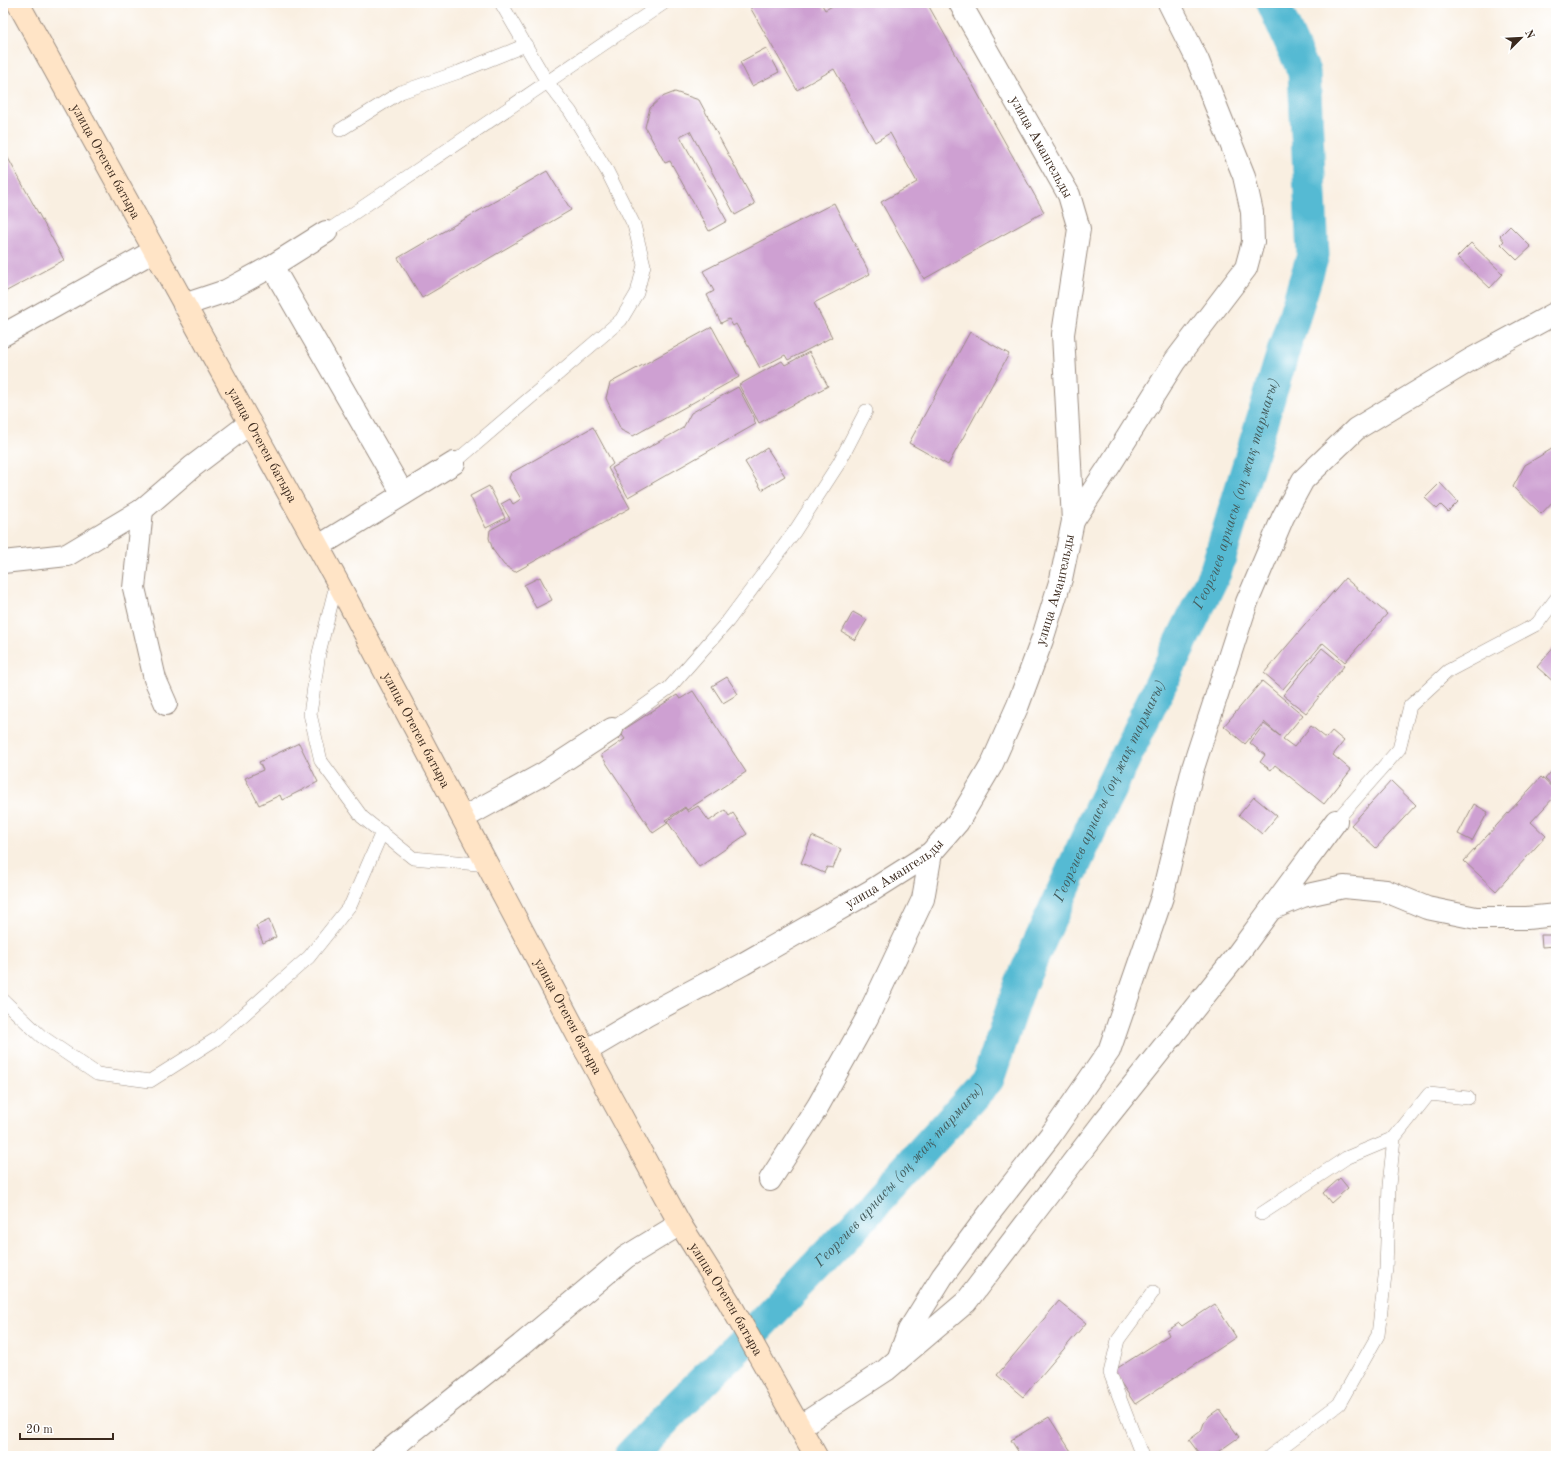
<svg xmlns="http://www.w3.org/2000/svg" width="1559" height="1459" font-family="'Old Standard TT',serif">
<rect width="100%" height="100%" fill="#fff"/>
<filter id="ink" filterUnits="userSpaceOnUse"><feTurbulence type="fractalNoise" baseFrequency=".025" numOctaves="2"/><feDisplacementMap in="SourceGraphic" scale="8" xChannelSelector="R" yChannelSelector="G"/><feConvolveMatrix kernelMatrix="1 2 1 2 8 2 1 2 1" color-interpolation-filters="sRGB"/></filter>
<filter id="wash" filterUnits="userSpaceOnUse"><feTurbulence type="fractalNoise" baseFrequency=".012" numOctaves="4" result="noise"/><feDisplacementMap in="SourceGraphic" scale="16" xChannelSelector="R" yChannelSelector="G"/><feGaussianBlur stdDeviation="0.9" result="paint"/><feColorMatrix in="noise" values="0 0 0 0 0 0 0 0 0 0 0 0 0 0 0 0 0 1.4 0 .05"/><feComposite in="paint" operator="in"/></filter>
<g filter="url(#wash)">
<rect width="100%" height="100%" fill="#f9efe1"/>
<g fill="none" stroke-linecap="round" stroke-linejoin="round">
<path stroke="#55bad3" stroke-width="33" id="s1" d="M630,1456l51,-53 67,-66 101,-105 139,-153 33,-96 79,-174 116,-239 97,-315 -9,-183 -31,-69"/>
</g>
<g id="blocks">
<path fill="#cea0d2" d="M751,3h70l4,7 13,-7h89l117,209 -120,67 -43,-77 36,-20 -27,-49 -15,9 -41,-73 -37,21 -46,-81z
M766,48l13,24 -27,14 -12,-24z
M675,92l24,8 56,104 -20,11 -45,-84 -10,5 47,85 -18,10 -39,-70 -5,2 -20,-36 5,-19 12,-11z
M3,149l61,111 -61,33z
M547,171l24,39 -149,88 -24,-40z
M834,203l36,71 -56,29 18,34 -44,23 -3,-5 -25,13 -24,-44 -3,2 -4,-7 -8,4 -14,-28 7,-4 -11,-20z
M1510,226l21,21 -14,13 -16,-16 3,-3 -4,-5z
M1471,243l32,31 -13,14 -33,-31z
M712,327l27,50 -106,59 -12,-6 -15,-32 4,-15z
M970,332l39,22 -61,111 -39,-22z
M809,352l19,34 -69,37 -20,-38 43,-24 3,4z
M738,387l17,32 -1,1 2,4 -128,73 -16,-29 71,-40 8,-15z
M593,427l20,37 -5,4 22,40 -115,64 -11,-7 -11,-15 -4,-12 1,-8 20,-11 -9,-15 9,-5 3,5 8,-5 -12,-21 2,-5z
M1555,447l1,1v50l-15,16 -28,-27 12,-22z
M767,448l18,28 -23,14 -17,-28z
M1440,483l18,19 -10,10 -7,-7 -4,4 -12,-11z
M489,486l16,32 -19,10 -16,-32z
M540,577l12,23 -16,8 -12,-23z
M1345,578l42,36 -42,48 -22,-19 -40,46 -19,-16z
M853,612l14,8 -12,20 -13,-8z
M1556,645v39l-19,-17z
M1322,648l22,18 -38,47 -23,-18z
M727,677l11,17 -15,9 -11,-17z
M1262,681l41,34 -20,24 11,8 17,-21 15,12 6,-7 12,10 -11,14 18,15 -27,34 -49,-39 -4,5 -11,-8 5,-7 -15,-12 14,-19 16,12 -16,-14 -19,22 -21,-18z
M693,691l53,81 -59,38 -2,-3 -20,13 3,3 -15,10 -52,-78 24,-16 -5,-7 57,-37 3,4z
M299,743l19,39 -36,18 -2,-5 -21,10 -14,-27 18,-8 -4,-8z
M1556,766v23l-11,-10z
M1541,777l15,14v4l-25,27 15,14 -50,55 -32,-30z
M1391,781l25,24 -40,43 -25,-23z
M1254,797l23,19 -15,18 -23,-19z
M1474,804l14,8 -16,29 -14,-7z
M698,806l11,15 16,-11 4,6 4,-3 14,21 -48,33 -32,-46 18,-13 3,4z
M812,836l29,13 -8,19 -6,-1 -3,6 -23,-10z
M269,920l7,17 -13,6 -7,-17z
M1541,935h15v11l-14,1z
M1340,1178l8,10 -17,15 -8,-10z
M1059,1301l27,22 -63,74 -26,-22z
M1215,1304l21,33 -101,67 -22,-33 56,-36 -2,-4 12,-8 3,3z
M1219,1409l20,28 -27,19h-11l-12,-16 12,-9 3,-8 5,-7z
M1049,1417l25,39h-53l-10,-16z"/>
</g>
</g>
<g filter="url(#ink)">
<use href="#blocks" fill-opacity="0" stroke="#9a8c80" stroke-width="1"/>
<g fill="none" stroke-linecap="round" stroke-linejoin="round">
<defs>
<path id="service" d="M340,130l61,-38 58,-20 67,-27
M326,232l338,-229
M454,463l167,-143 16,-27 7,-28 -10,-40 -27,-54 -37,-60 -23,-29 -46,-79
M337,581l-18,72 -9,61 11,47 41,56 51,41 75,7
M612,729l57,-41 59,-67 67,-90 44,-68 27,-52
M1336,821l63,-72 11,-43 38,-35 89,-47 19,-25
M3,1000l38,36 56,38 53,7 66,-42 93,-82 42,-53 31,-72
M1261,1214l85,-56 48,-20
M1142,1456l-32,-83 8,-33 35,-48
M1270,1456l69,-52 39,-69 8,-67 3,-83 5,-47 35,-44 39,4"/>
<g id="minor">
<path d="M272,266l131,228"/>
<path d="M184,305l42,-14 46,-25 54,-34"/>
<path d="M3,335l151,-84"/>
<path d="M142,510l-8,78 21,91 11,25"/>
<path d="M1073,521l37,-56 65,-104 71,-93 7,-26 -1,-30 -8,-36 -46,-115 -29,-58"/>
<path d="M319,546l135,-83"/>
<path d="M3,562l64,-7 75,-45 50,-43 58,-44"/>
<path d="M463,818l80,-44 69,-45"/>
<path d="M1271,909l32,-13 41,-9 42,4 41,17 49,10h51l29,-3"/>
<path id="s2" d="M586,1051l61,-36 96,-51 128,-73 60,-38 27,-31 33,-56 27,-61 24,-65 19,-61 12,-58 -10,-187 16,-105 -10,-34 -109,-192"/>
<path d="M770,1180l48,-74 49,-88 56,-119 8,-46"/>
<path d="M898,1360l11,-30 33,-53 46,-62 62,-79 59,-85 53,-154 31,-129 54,-166 36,-85 20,-37 53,-51 114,-69 86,-47"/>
<path d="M799,1427l87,-57 80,-68 139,-182 132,-165 99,-134"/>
<path d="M382,1456l139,-111 105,-88 54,-33"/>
</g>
<g id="secondary">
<path id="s3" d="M18,3l319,578 249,470 94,173 49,78 87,154"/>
</g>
</defs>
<use href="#service" stroke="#9a8c80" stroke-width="14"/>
<use href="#minor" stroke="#9a8c80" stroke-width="24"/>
<use href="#secondary" stroke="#9a8c80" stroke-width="24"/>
<use href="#service" stroke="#fff" stroke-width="13"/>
<use href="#minor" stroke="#fff" stroke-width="22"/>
<use href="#secondary" stroke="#ffe4c6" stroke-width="22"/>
</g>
</g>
<g text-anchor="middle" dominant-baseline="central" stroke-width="3" stroke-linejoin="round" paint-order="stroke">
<g font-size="14" fill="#3b2a1e" stroke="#fff">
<text transform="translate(1041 147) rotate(61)">улица Амангельды</text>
<text stroke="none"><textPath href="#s3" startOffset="181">улица Отеген батыра</textPath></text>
<text stroke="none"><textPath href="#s3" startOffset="505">улица Отеген батыра</textPath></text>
<text stroke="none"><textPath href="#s2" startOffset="692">улица Амангельды</textPath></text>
<text stroke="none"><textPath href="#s3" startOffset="829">улица Отеген батыра</textPath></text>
<text stroke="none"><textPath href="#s2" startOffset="356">улица Амангельды</textPath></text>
<text stroke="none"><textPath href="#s3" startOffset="1153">улица Отеген батыра</textPath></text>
<text stroke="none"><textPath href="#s3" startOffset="1477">улица Отеген батыра</textPath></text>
</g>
<g font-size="15" font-style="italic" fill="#445c5d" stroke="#fff">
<text stroke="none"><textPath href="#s1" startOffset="1157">Георгиев арнасы (оң жақ тармағы)</textPath></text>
<text stroke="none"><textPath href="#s1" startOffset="833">Георгиев арнасы (оң жақ тармағы)</textPath></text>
<text stroke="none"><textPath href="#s1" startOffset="389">Георгиев арнасы (оң жақ тармағы)</textPath></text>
</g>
</g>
<rect width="1559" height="1459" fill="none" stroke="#fff" stroke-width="16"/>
<g transform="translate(1521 38) rotate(66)" stroke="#ffffff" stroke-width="3" paint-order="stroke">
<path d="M0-3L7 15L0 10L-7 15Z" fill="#3b2a1e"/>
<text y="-6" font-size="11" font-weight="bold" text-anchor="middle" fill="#3b2a1e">N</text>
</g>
<path d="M20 1433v6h93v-6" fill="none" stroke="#3b2a1e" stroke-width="2"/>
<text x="26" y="1433" font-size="12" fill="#3b2a1e" stroke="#ffffff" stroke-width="3" paint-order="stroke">20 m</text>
</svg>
